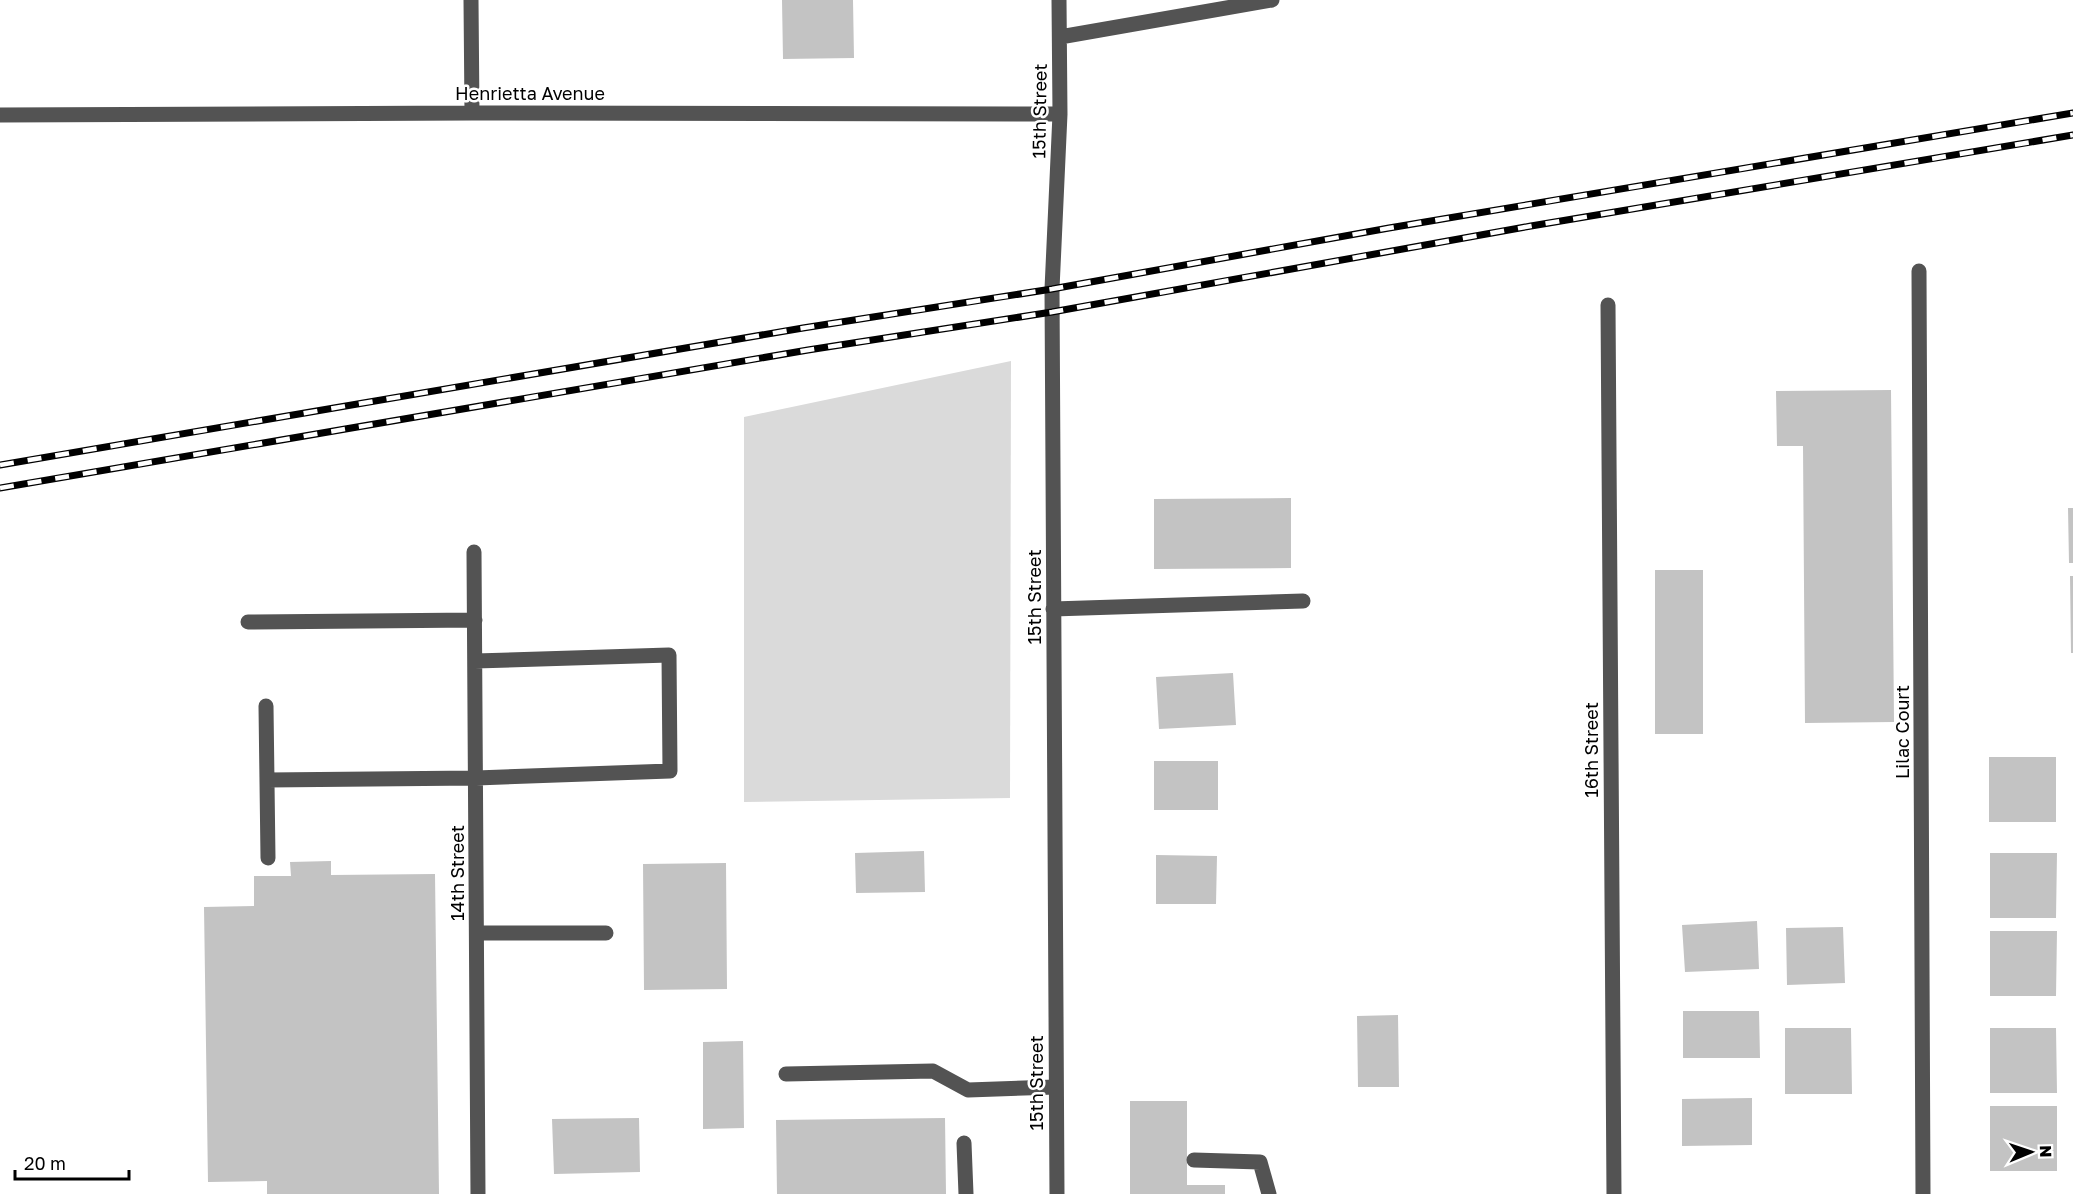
<svg xmlns="http://www.w3.org/2000/svg" width="2073" height="1194" font-family="'Golos Text',sans-serif">
<rect width="100%" height="100%" fill="#fff"/>
<path fill="#dadada" d="M1011,361l-1,437 -266,4v-385z"/>
<path fill="#c3c3c3" d="M782,0h71l1,58 -71,1z
M1891,390l3,332 -89,1 -2,-277h-26l-1,-55z
M1291,498v70l-137,1v-70z
M2068,508h5v55h-4z
M1655,570h48v164h-48z
M2070,576h3v77h-2z
M1233,673l3,52 -77,4 -3,-52z
M1989,757h67v65h-67z
M1154,761h64v49h-64z
M924,851l1,41 -69,1 -1,-40z
M1990,853h67l-1,65h-66z
M1156,855l61,1 -1,48h-60z
M331,861v14l104,-1 4,320h-172v-13l-59,1 -4,-275 50,-1v-30h37l-1,-14z
M726,863l1,126 -83,1 -1,-126z
M1757,921l2,48 -74,3 -3,-47z
M1843,927l2,56 -58,2 -1,-57z
M1990,931h67l-1,65h-66z
M1683,1011h76l1,47h-77z
M1398,1015l1,72h-41l-1,-71z
M1785,1028h66l1,66h-67z
M1990,1028h66l1,65h-67z
M743,1041l1,87 -41,1v-87z
M1752,1098v47l-70,1v-47z
M1130,1101h57v84h38v9h-95z
M1990,1106h67v65h-67z
M639,1118l1,54 -86,2 -2,-55z
M945,1118l1,76h-169l-1,-74z"/>
<g fill="none" stroke-linecap="round" stroke-linejoin="round">
<path stroke="#535353" stroke-width="15" d="M471,0l1,113
M1060,37l212,-37
M0,115l472,-2 588,1
M1919,271l4,923
M1608,305l6,889
M474,552l4,642
M1053,609l250,-8
M248,622l227,-2
M266,706l2,152
M267,780l209,-2 194,-7 -1,-116 -194,6
M477,933h129
M786,1074l147,-3 35,19 88,-3
M964,1143l2,51
M1194,1160l66,2 9,32
M1057,1194l-5,-905 8,-175 -1,-114"/>
<defs>
<path id="rail" d="M0,465l803,-137 249,-39 337,-61 684,-115
M0,488l808,-138 244,-38 479,-86 542,-91"/>
</defs>
<use href="#rail" stroke="#000" stroke-width="7"/>
<use href="#rail" stroke="#fff" stroke-width="4.5" stroke-dasharray="14" stroke-linecap="butt"/>
</g>
<g text-anchor="middle" dominant-baseline="central" stroke-width="5" stroke-linejoin="round" paint-order="stroke">
<g font-size="18" fill="#000" stroke="#fff">
<text x="530" y="93">Henrietta Avenue</text>
<text transform="translate(1039 111) rotate(-89)">15th Street</text>
<text transform="translate(1034 597) rotate(-90)">15th Street</text>
<text transform="translate(1902 732) rotate(-90)">Lilac Court</text>
<text transform="translate(1591 750) rotate(-90)">16th Street</text>
<text transform="translate(457 873) rotate(-90)">14th Street</text>
<text transform="translate(1036 1083) rotate(-90)">15th Street</text>
</g>
</g>
<g transform="translate(2031 1152) rotate(88)" stroke="#ffffff" stroke-width="4.5" paint-order="stroke">
<path d="M0-4.5L10 22L0 15L-10 22Z" fill="#000000"/>
<text y="-9" font-size="16" font-weight="bold" text-anchor="middle" fill="#000000">N</text>
</g>
<path d="M15 1170v9h114v-9" fill="none" stroke="#000000" stroke-width="3"/>
<text x="24" y="1170" font-size="18" fill="#000000" stroke="#ffffff" stroke-width="4.5" paint-order="stroke">20 m</text>
</svg>
